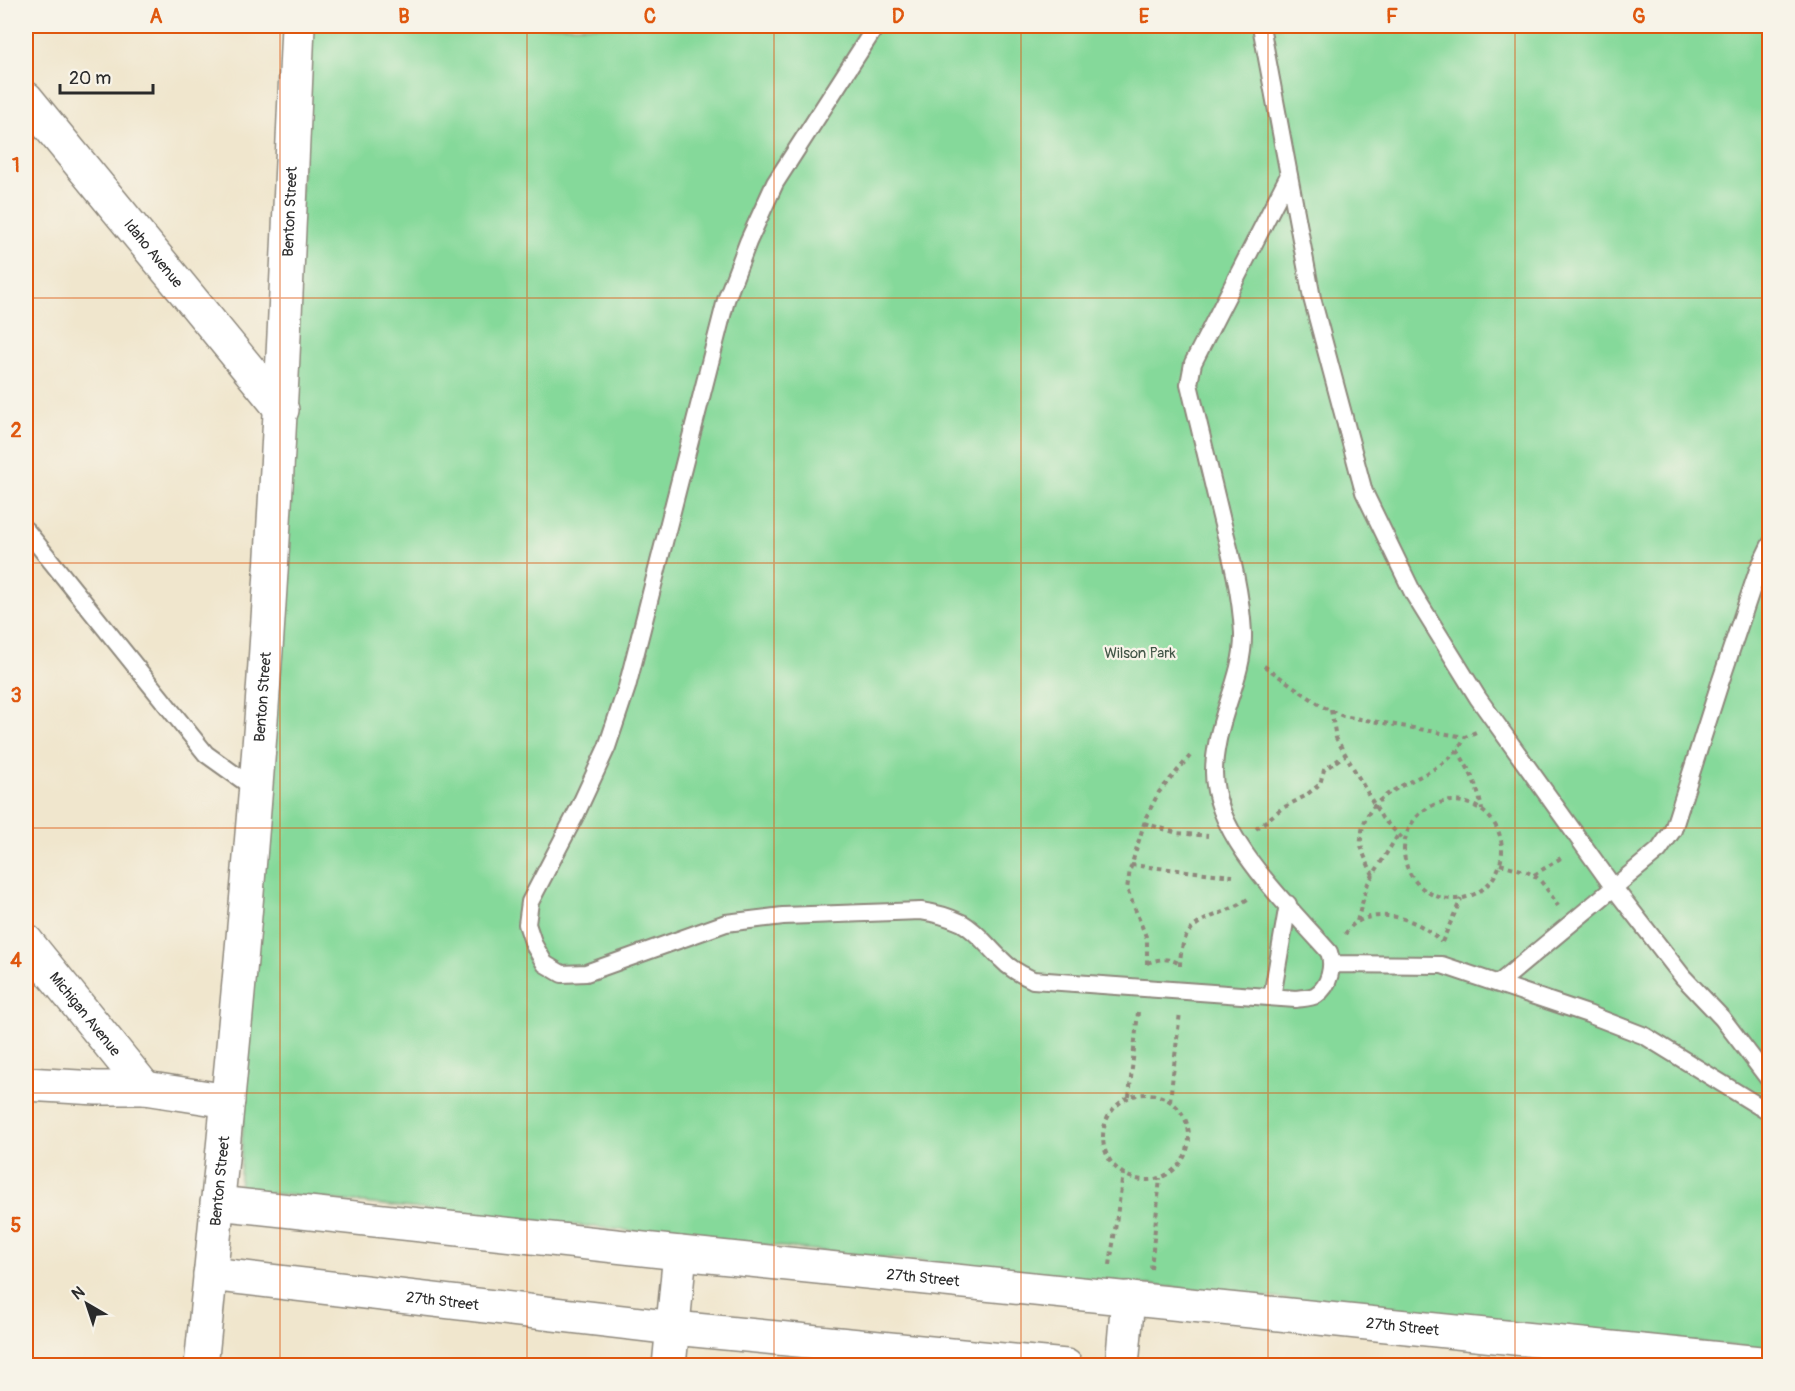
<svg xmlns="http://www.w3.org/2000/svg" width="1795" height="1391" font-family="Pangolin,sans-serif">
<rect width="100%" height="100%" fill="#f7f3e8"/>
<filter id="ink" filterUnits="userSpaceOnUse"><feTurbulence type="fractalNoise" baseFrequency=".0167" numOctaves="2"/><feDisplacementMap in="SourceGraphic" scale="12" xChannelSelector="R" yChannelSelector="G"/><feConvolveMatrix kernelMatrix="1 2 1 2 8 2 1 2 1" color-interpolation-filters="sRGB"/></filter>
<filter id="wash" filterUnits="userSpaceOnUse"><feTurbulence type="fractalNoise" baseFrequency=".008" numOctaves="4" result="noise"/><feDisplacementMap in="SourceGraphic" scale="24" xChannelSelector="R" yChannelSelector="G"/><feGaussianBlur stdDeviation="1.35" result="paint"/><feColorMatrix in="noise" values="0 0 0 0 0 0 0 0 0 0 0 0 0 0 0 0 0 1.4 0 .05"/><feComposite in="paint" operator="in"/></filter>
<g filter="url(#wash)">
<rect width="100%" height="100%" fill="#f0e6cd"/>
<path fill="#85d99a" stroke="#588262" stroke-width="1.5" d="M311,26h1458v1324l-1530,-160z"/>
</g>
<g filter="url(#ink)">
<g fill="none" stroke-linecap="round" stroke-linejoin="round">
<defs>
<path id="service" d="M876,26l-101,157 -27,59 -22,58 -99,387 -20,60 -30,65 -47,90 -3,22 7,21 11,19 17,10 24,-1 140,-50 57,-7 138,-5c15,2 28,6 41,12 16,9 26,24 39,36 9,10 20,15 32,21l263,19c6,-1 15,-1 20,-4 14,-9 18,-30 13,-43 -41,-47 -116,-116 -115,-181 0,-10 2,-22 4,-32 7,-35 26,-69 25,-106 -2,-39 -11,-75 -21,-112 -11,-46 -22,-91 -33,-137l4,-21 96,-188
M1261,26l51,272 52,194 49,101 65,105 136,190 69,89 39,41 48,63
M26,530l180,224 49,35
M1333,964l109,1 146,49 57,22 125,77
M1498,984l161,-134 14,-20 46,-144 39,-116 12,-25
M1272,997l16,-93"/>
<g id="minor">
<path id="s1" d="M26,98l256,312"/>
<path id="s2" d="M26,941l119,147"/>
<path d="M26,1084l71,4h48l83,13"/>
<path id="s3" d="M217,1203l463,50 1090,111"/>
<path id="s4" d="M210,1274l464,54 392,38"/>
<path id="s5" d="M201,1366c22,-215 44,-430 60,-646 17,-231 27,-463 37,-694"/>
<path d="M669,1366l11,-113"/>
<path d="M1122,1366l6,-68"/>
</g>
</defs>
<use href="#service" stroke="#8e887c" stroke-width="20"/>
<use href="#minor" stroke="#8e887c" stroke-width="36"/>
<path stroke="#8e887c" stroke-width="4" stroke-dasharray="4.5 4.5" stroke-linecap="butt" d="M1264,666l59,41 20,9 122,21 11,-5
M1331,710l5,28 46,80 22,22
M1457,750c13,20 21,37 25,60
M1404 850a49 49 0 1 1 98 0a49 49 0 1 1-98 0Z
M1144,823l33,10 31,3
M1256,829l25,-20 24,-13 15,-12 4,-14 21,-15
M1500,864c37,10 37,9 58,42
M1131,865l102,11
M1373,875c-4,-9 -10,-20 -12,-30 -1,-4 1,-10 1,-14 9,-52 85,-49 103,-94
M1534,875l30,-19
M1357,921l11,-38 30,-48
M1345,934c4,-5 8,-11 14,-13 26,-13 64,0 82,21
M1442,942l19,-43
M1147,963c12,-4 21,-6 33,1
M1147,964v-25l-20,-50 3,-19 16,-53 13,-25 31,-36
M1180,966c1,-54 35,-43 69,-68
M1103 1137a43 43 0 1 1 86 0a43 43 0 1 1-86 0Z
M1129,1097l9,-85
M1170,1101l10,-89
M1110,1265l13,-91
M1151,1269l9,-91"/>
<use href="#service" stroke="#fff" stroke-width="16"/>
<use href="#minor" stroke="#fff" stroke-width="33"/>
</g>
</g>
<path fill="none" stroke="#df570e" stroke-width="1.5" stroke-opacity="0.55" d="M280,26v1340M527,26v1340M774,26v1340M1021,26v1340M1268,26v1340M1515,26v1340M26,298h1744M26,563h1744M26,828h1744M26,1093h1744"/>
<g text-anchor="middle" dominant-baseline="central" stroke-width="4.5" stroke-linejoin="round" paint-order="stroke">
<g font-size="15" fill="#2b2b2b" stroke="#f7f3e8">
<text stroke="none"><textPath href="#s5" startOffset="1158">Benton Street</textPath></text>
<text stroke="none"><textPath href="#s1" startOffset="201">Idaho Avenue</textPath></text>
<text stroke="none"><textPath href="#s5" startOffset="672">Benton Street</textPath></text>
<text stroke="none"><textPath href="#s2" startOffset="94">Michigan Avenue</textPath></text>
<text stroke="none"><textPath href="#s5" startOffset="186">Benton Street</textPath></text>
<text stroke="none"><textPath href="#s3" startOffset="710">27th Street</textPath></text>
<text stroke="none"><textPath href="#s4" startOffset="234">27th Street</textPath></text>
<text stroke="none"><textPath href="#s3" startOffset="1192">27th Street</textPath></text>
</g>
<g font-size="15" fill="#425647" stroke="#f7f3e8">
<text x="1140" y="653">Wilson Park</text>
</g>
</g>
<rect width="1795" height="1391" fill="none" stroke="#f7f3e8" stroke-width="66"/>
<g transform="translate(87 1304) rotate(321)" stroke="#f7f3e8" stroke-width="4.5" paint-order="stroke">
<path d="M0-4.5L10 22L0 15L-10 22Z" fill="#2b2b2b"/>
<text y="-9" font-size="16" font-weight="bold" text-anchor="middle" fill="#2b2b2b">N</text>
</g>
<path d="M60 84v9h93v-9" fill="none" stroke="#2b2b2b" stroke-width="3"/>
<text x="69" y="84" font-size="18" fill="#2b2b2b" stroke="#f7f3e8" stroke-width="4.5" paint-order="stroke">20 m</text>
<rect x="33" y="33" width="1729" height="1325" fill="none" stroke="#df570e" stroke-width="2"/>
<g font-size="20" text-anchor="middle" font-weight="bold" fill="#df570e">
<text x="156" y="23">A</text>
<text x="404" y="23">B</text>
<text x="650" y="23">C</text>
<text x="898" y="23">D</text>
<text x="1144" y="23">E</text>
<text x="1392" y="23">F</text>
<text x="1639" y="23">G</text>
<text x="16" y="172">1</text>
<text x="16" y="437">2</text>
<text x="16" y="702">3</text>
<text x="16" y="967">4</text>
<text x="16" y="1232">5</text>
</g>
</svg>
